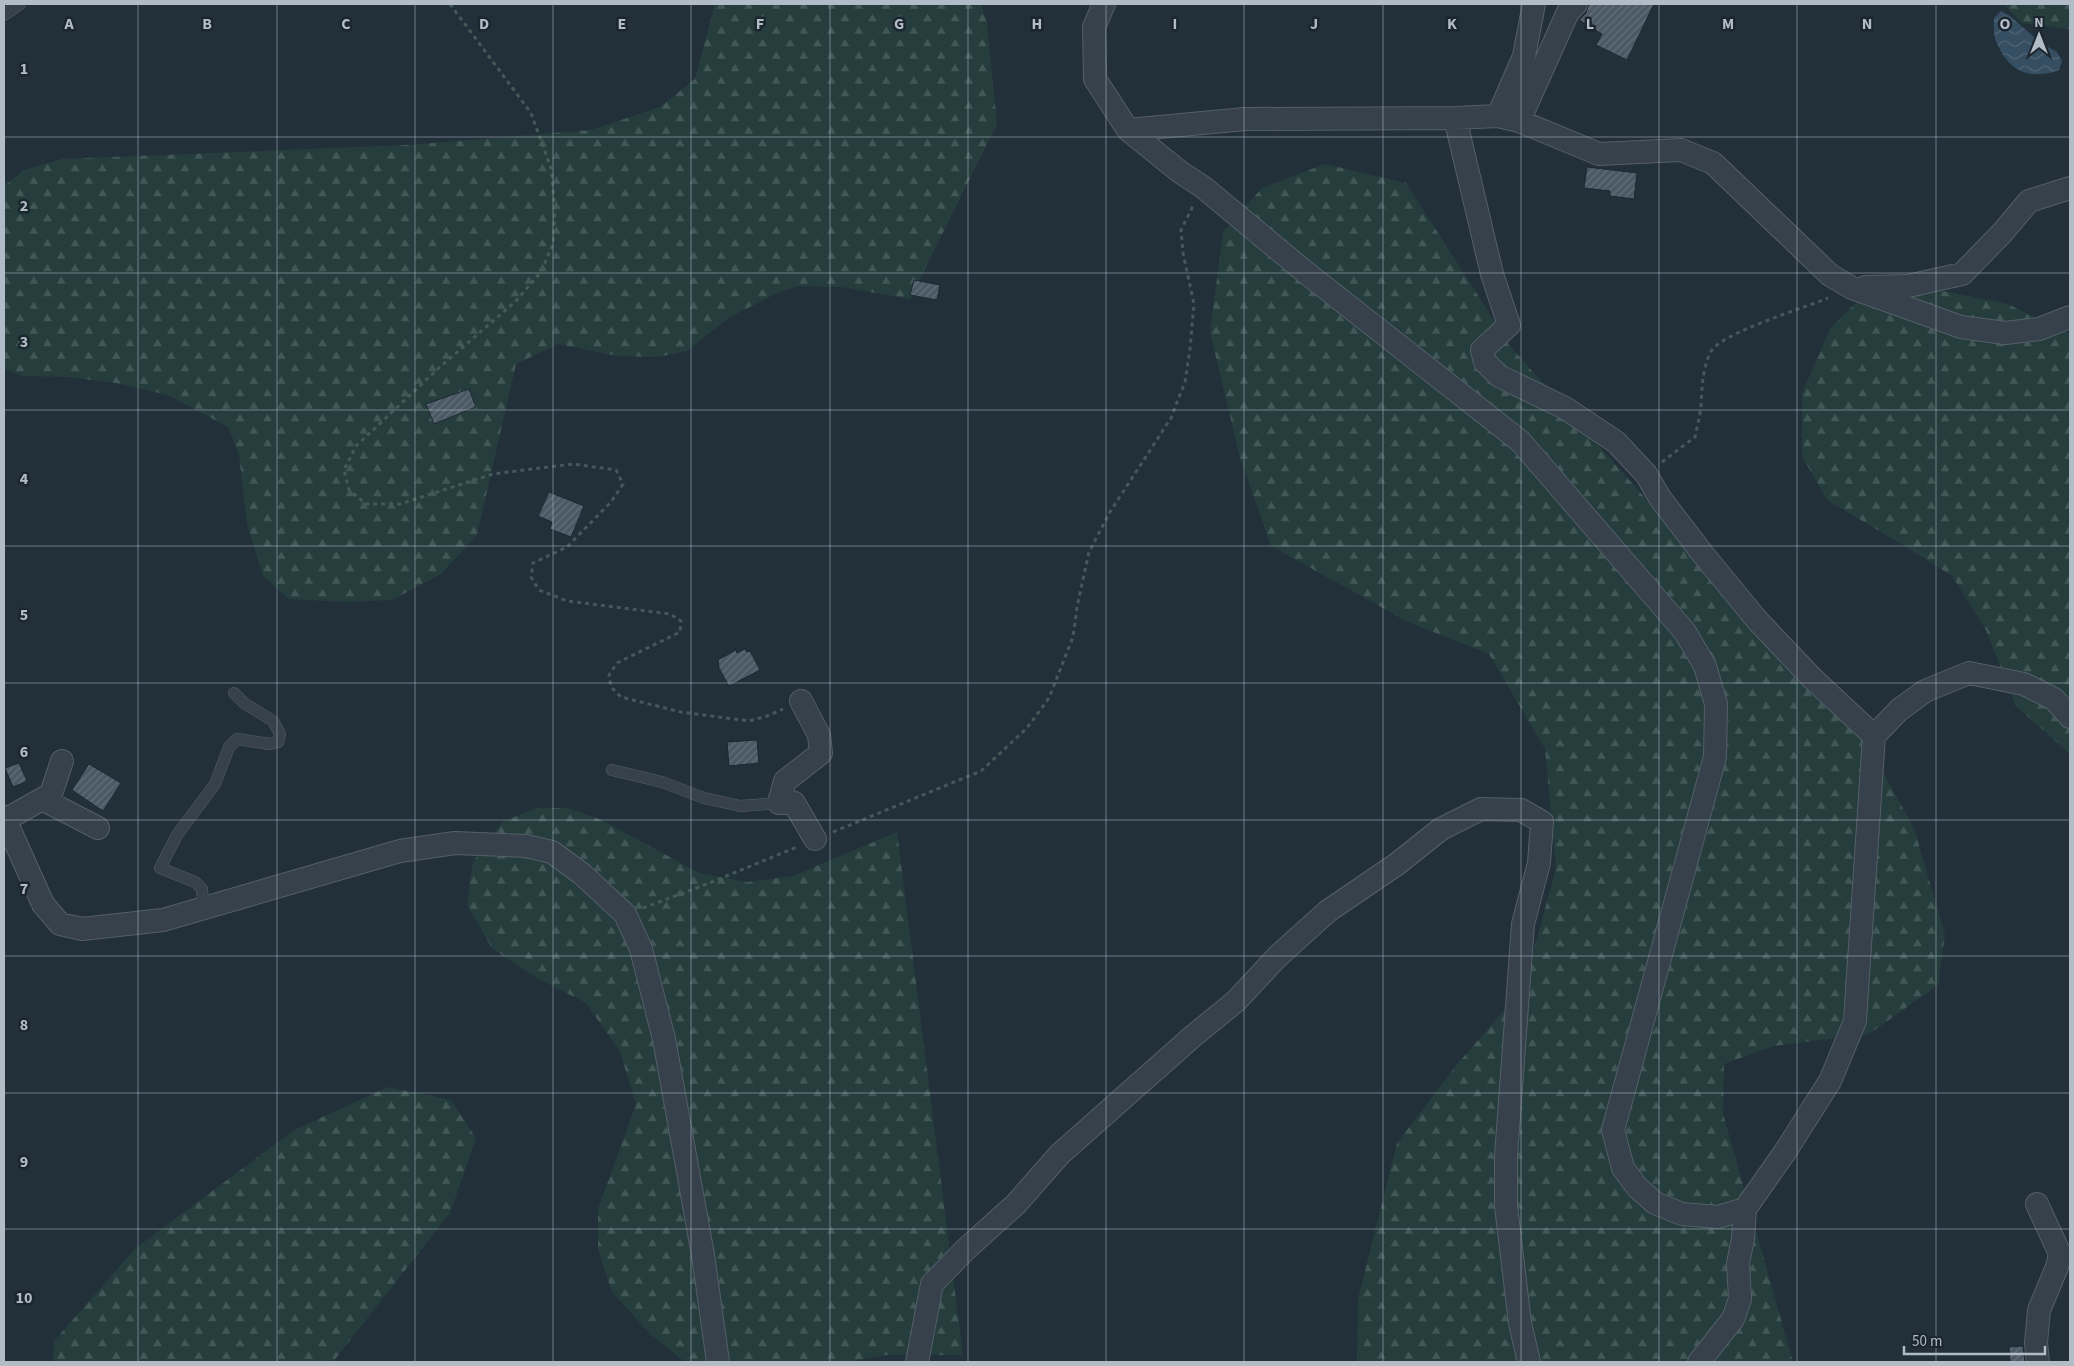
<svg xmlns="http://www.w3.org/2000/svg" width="2074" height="1366" font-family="'Source Sans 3',sans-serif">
<defs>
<pattern id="forest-firs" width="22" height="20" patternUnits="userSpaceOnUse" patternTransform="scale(1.25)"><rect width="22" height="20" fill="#253d3c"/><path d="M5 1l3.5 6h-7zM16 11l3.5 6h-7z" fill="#425757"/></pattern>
<pattern id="water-waves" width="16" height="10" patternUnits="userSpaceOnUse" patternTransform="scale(1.25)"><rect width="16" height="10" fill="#364e61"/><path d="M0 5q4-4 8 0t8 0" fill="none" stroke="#516676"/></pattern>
<pattern id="building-hatch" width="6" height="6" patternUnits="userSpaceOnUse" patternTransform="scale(1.25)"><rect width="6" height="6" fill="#4b5965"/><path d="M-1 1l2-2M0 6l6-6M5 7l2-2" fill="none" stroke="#636f7a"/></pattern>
</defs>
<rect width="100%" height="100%" fill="#22303a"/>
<path fill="url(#forest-firs)" d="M715,4h266l6,19 10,101 -87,175 -69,-12 -42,-1 -20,6 -49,25 -43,34 -29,6 -40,-1 -60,-12 -42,20 -39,171 -36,39 -49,26 -46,2 -57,-3 -26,-23 -16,-52 -8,-69 -11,-28 -60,-32 -52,-12 -48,-6 -46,-1 -18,-8v-182l20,-16 38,-11 346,-14 183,-15 69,-23 35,-28z
M2003,4h67v25l-48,-6z
M1325,164l81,19 105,164 248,279 88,82 67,120 31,107 -7,50 -69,49 -95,12 -50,18 -1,50 70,248h-436l1,-63 39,-156 57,-75 70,-81 32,-119 -11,-119 -56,-95 -81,-32 -137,-76 -31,-88 -30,-126 13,-100 39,-44z
M1923,287l85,17 62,31v419l-54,-48 -30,-76 -34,-54 -44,-28 -81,-48 -25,-44v-63l29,-66 38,-37z
M536,808h32l34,12 97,53 48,9 46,-6 104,-44 66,523h-77l-38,7h-163l-34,-27 -39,-43 -14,-43v-40l38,-105 -16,-52 -34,-49 -51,-26 -43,-29 -25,-43 6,-43 29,-40z
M388,1087l63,13 25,38 -26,75 -117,149h-280l1,-21 82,-93 158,-118z"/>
<path fill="url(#water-waves)" d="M2001,11l9,5 31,27 16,9 5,9 -3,9c-30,11 -51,1 -63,-29 -3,-6 -2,-16 -2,-23z"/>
<path fill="url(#building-hatch)" stroke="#1d2831" d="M1589,4h65l-27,56 -31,-15 6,-11 -23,-14 7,-7z
M1587,167l50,6 -3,26 -24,-3v-5l-26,-3z
M914,280l26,5 -3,15 -27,-5z
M469,389l7,18 -42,17 -8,-20z
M549,492l35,14 -13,31 -21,-8 2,-7 -14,-6z
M745,649l2,3 3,-1 10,19 -31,16 -10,-18 -1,-8 18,-10 1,3z
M757,740l2,23 -30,3 -2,-24z
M19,763l8,18 -14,6 -8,-19z
M89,764l32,19 -18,28 -31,-21z
M2023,1346l2,16h-15l-1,-15z"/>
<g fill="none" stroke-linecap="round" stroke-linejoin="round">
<defs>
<path id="service" d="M4,15l16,-11
M612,770l50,12 42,16 36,8 39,-3
M203,908l-1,-19 -7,-7 -35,-14 17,-33 38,-51 14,-37 8,-8 33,5 8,-2 2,-8 -7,-13 -29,-18 -10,-10"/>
<path id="minor" d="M1104,4l-10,23 1,52 33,51 52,42 23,15 101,84 216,170 165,191 20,34 11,38 -1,53 -102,373 10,38 14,19 18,16 27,11 36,3 27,-8
M1498,116l26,-60 10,-52
M1455,118l37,156 17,51 -27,25 3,12 14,14 66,32 51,34 30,32 14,24 42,55 55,67 55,58 62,58
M1519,121l49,-109 8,-8
M1128,130l117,-11 210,-1 43,-2 21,5 80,33 82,-4 32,13 117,112 22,13 109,39 44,6 34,-4 31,-12
M1865,287l43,-1 54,-12 40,-41 27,-32 41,-13
M801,701l18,34 2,18 -36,28 -6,22h15l21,36
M42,799l56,29
M4,817l39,87 17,20 22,5 81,-9 237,-69 55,-8 71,3 26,6 30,22 43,40 16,35 23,90 39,216 15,107
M5,820l46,-26 11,-33
M2037,1204l23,50 -3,13 -18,43 -3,33 2,19
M917,1362l15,-78 33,-34 51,-46 44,-50 132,-117 44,-36 42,-45 50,-45 69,-47 44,-35 40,-20 40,1 21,12 -3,41 -16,61 -17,232v50l14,117 9,39
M1699,1362l34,-43 7,-20 -2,-36 5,-24 2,-30 40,-57 45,-71 25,-60 19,-285 25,-26 26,-19 44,-18 55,11 30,15 16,18"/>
</defs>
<use href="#service" stroke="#545f68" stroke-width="12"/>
<use href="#minor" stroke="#545f68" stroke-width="24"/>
<path stroke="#445a59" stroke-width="3" stroke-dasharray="4 4" stroke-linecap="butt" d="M450,4l81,109 20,55 4,42 -2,34 -12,28 -26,30 -75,65 -84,79 -12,24 5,20 17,14h34l93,-30 80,-10 43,6 7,14 -12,18 -44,45 -34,16 -2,14 8,13 28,11 103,13 11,7 -1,11 -63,31 -8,12 2,12 10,10 60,15 68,9 18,-5 16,-7
M1662,462l33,-25c2,-10 5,-20 6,-31 1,-18 1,-35 9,-53 9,-20 95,-45 118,-55
M833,832l148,-61 46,-43 22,-30 24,-61 4,-30 12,-55 21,-40 61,-94 14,-36 5,-33 4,-45 -11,-51 -2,-23 12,-24
M643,908l64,-24 90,-37"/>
<use href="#service" stroke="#36414b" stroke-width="11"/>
<use href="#minor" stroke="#36414b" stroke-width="22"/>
</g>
<path fill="none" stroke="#b1bcc6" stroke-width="1" stroke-opacity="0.55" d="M138,4v1358M277,4v1358M415,4v1358M553,4v1358M691,4v1358M830,4v1358M968,4v1358M1106,4v1358M1244,4v1358M1383,4v1358M1521,4v1358M1659,4v1358M1797,4v1358M1936,4v1358M4,137h2066M4,273h2066M4,410h2066M4,546h2066M4,683h2066M4,820h2066M4,956h2066M4,1093h2066M4,1229h2066"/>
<g font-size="16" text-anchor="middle" font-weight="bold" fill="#b1bcc6" stroke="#1b262f" stroke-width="5" stroke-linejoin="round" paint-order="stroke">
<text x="69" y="29">A</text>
<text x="207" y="29">B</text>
<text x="346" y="29">C</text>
<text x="484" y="29">D</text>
<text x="622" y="29">E</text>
<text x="760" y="29">F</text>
<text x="899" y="29">G</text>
<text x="1037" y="29">H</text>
<text x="1175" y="29">I</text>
<text x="1314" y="29">J</text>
<text x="1452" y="29">K</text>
<text x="1590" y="29">L</text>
<text x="1728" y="29">M</text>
<text x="1867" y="29">N</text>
<text x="2005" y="29">O</text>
<text x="24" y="74">1</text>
<text x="24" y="211">2</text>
<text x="24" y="347">3</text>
<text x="24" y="484">4</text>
<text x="24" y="620">5</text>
<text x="24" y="757">6</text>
<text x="24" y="894">7</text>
<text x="24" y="1030">8</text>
<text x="24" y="1167">9</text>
<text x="24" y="1303">10</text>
</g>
<rect width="2074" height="1366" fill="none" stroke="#b1bcc6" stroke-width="10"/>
<g transform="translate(2039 35)" stroke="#1b262f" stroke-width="4" paint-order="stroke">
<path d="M0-4L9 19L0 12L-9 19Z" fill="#b1bcc6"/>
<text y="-8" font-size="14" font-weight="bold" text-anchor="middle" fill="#b1bcc6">N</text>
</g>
<path d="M1904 1346v8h141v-8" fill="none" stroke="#b1bcc6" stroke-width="2.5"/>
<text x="1912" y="1346" font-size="15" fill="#b1bcc6" stroke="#1b262f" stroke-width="4" paint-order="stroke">50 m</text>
</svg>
